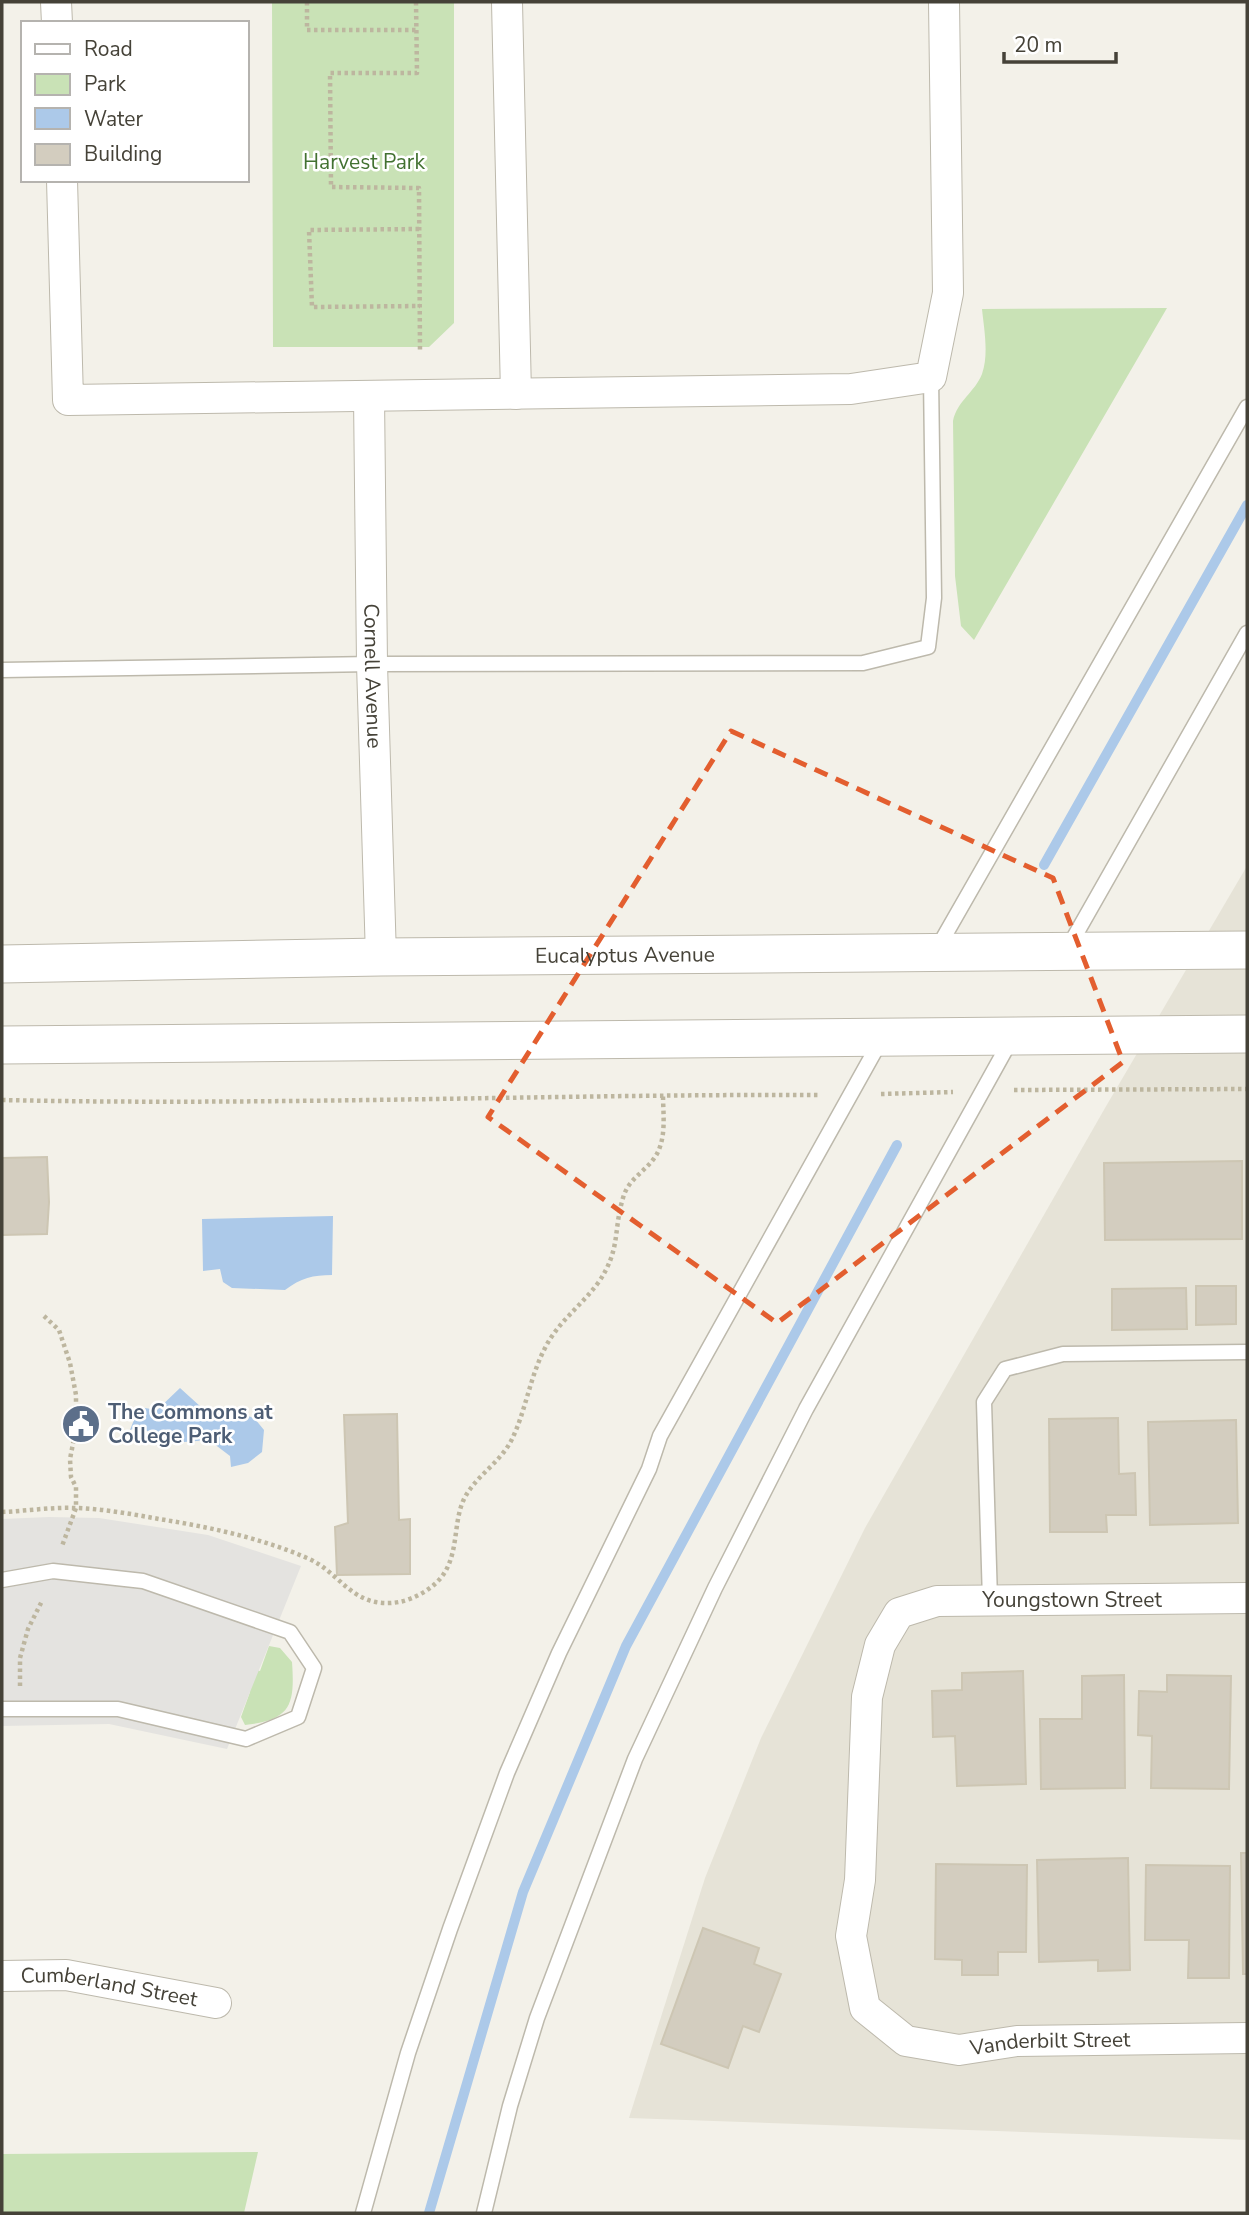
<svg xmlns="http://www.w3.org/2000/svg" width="1249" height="2215" font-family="'Nunito Sans',sans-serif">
<rect width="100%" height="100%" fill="#f3f1e9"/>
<path fill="#e6e3d7" d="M1247,866v1274l-618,-22 76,-240 56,-140 104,-210 240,-420z"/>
<path fill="#c9e2b6" d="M272,2h182v321l-25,24h-156z
M1167,308l-193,332 -13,-14 -6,-50 -2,-155c4,-20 22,-29 29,-47 7,-20 2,-45 0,-65z
M109,1635l151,36 9,-25 11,2 12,14c3,43 -1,58 -47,63l-4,-8 9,-25z
M258,2152l-14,61h-242v-59z"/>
<path fill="#e4e3e0" d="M49,1517l50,1 109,17 93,31 -74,183 -118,-25 -107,2v-207z"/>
<path fill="#acc9e9" d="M333,1216l-1,59c-19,0 -31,3 -47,15l-53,-2 -9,-6 -3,-13 -17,2 -1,-52z
M180,1388l21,19 16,6 21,-2 17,8 9,11 -2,22 -14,11 -17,4 -1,-11 -21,-16 -37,3 -33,-16 -9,3 9,-23 18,3z"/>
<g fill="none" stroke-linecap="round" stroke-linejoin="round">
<path stroke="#acc9e9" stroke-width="10" d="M1044,865l203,-360
M429,2213l94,-321 103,-246 271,-501"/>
</g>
<path fill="#d3cdbf" stroke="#cdc6b3" stroke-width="2" d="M47,1157l2,45 -2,32 -45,1v-77z
M1242,1161v78l-137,1 -1,-77z
M1196,1286h40v38l-40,1z
M1186,1288l1,41 -75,1v-41z
M397,1414l2,106 11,-1v55l-73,1 -2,-48 13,-4 -4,-108z
M1118,1418l1,56 16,-1 1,42h-30l1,17h-57l-1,-113z
M1236,1420l2,103 -88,2 -2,-103z
M1023,1671l3,113 -69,2 -2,-50 -22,1 -1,-46 30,-1v-17z
M1124,1675l1,113 -84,1 -1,-70h42v-43z
M1167,1675l64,1 -2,113 -78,-1 1,-52 -14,-1 1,-44 28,1z
M1241,1853h6v121h-4z
M1128,1858l2,112 -32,1v-11l-59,2 -2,-102z
M936,1864l91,1 -1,87h-28v23h-36v-15l-27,-1z
M1146,1865l84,1 -1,112h-41l1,-38h-44z
M703,1928l56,20 -5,16 27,10 -22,58 -16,-6 -15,42 -67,-24z"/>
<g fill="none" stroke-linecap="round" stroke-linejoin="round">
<defs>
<path id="service" d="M2,670l370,-6 491,-1 65,-16 6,-49 -3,-221
M1068,948l179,-315
M937,949l310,-542
M2,1580l51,-9 90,10 147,51 24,36 -16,49 -52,22 -128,-30h-116
M990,1600l-6,-198 21,-33 58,-15 184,-2
M363,2213l45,-160 42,-124 57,-156 52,-120 90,-184 11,-33 221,-396
M484,2213l26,-107 27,-88 98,-259 80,-171 91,-179 206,-371"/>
<g id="minor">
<path d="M56,2l1,21"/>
<path d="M507,2l9,392"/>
<path d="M62,180l6,220 783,-11 80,-12 17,-84 -4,-291"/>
<path id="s1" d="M369,396l3,268 9,293"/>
<path id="s2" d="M1247,1598l-310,3 -38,12 -19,32 -13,52 -7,183 -9,56 14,72 41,33 53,9 58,-9 230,-3"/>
<path id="s3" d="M2,1976l64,-1 150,28"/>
</g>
<g id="tertiary">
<path id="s4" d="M2,964l379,-7 866,-7"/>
<path d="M2,1045l1245,-11"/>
</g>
</defs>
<use href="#service" stroke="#bdb9ac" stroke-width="17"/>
<use href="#minor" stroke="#bdb9ac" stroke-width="32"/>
<use href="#tertiary" stroke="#bdb9ac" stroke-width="39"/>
<path stroke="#bdb69f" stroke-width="4.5" stroke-dasharray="3.5 3.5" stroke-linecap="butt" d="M307,2v28h110
M416,2l1,71h-87l1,114 88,1 1,165
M419,229l-110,1 3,77 108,-1
M1014,1090l233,-1
M881,1094l72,-2
M2,1100c272,6 545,-6 818,-5
M44,1316l15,14 11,33 6,32v33l-6,31 1,18 5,10v21l-14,38
M2,1512c24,-1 49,-5 74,-4 28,1 56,6 83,11 50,8 102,19 148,39 34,14 45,52 92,44 16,-3 35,-14 44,-27 16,-23 10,-53 21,-76 12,-24 38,-37 49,-62 13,-28 17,-60 32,-89 13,-26 36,-42 53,-65 23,-33 15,-52 25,-85 5,-19 22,-26 32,-41 12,-18 8,-43 8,-62
M20,1686v-28l8,-29 14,-28"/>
<use href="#service" stroke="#fff" stroke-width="14"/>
<use href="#minor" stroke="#fff" stroke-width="30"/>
<use href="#tertiary" stroke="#fff" stroke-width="37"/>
</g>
<path fill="none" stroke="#e35e2f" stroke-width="5" stroke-dasharray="14 9" stroke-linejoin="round" d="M731,731l322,147 70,184 -346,261 -289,-206z"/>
<defs>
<symbol id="civic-disc" viewBox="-11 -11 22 22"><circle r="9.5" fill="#5c6f8a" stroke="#fff"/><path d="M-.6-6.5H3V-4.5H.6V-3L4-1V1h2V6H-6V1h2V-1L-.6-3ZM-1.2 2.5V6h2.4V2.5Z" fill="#fff"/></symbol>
</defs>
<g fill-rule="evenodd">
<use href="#civic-disc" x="59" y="1402" width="44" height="44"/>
</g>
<g text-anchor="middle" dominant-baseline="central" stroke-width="5" stroke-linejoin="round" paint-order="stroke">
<g font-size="21" fill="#427131" stroke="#fff">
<text x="364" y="162">Harvest Park</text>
</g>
<g font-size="21" fill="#454238" stroke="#fff">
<text stroke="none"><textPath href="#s1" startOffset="280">Cornell Avenue</textPath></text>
<text stroke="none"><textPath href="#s4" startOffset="623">Eucalyptus Avenue</textPath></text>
<text x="1072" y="1600">Youngstown Street</text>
<text stroke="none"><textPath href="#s3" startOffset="108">Cumberland Street</textPath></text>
<text stroke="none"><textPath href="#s2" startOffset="952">Vanderbilt Street</textPath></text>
</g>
<g font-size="21" font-weight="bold" fill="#4e5e75" stroke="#fff" text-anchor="start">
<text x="108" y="1412">The Commons at<tspan x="108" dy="24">College Park</tspan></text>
</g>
</g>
<rect width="1249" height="2215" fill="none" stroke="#454238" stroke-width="7"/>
<rect x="21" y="21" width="228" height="161" fill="#ffffff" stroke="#b5b3af" stroke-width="2"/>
<rect x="35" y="44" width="35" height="10" fill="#ffffff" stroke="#b5b3af" stroke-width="2"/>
<text x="84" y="56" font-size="21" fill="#454238">Road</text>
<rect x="35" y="74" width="35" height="21" fill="#c9e2b6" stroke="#b5b3af" stroke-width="2"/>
<text x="84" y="91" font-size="21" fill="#454238">Park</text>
<rect x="35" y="108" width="35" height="21" fill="#acc9e9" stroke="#b5b3af" stroke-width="2"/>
<text x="84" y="126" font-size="21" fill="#454238">Water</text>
<rect x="35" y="144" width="35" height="21" fill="#d3cdbf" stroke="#b5b3af" stroke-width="2"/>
<text x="84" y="161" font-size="21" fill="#454238">Building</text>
<path d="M1004 52v10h112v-10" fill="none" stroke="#454238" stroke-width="3.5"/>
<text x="1014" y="52" font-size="21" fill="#454238" stroke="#ffffff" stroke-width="5" paint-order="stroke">20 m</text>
</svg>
